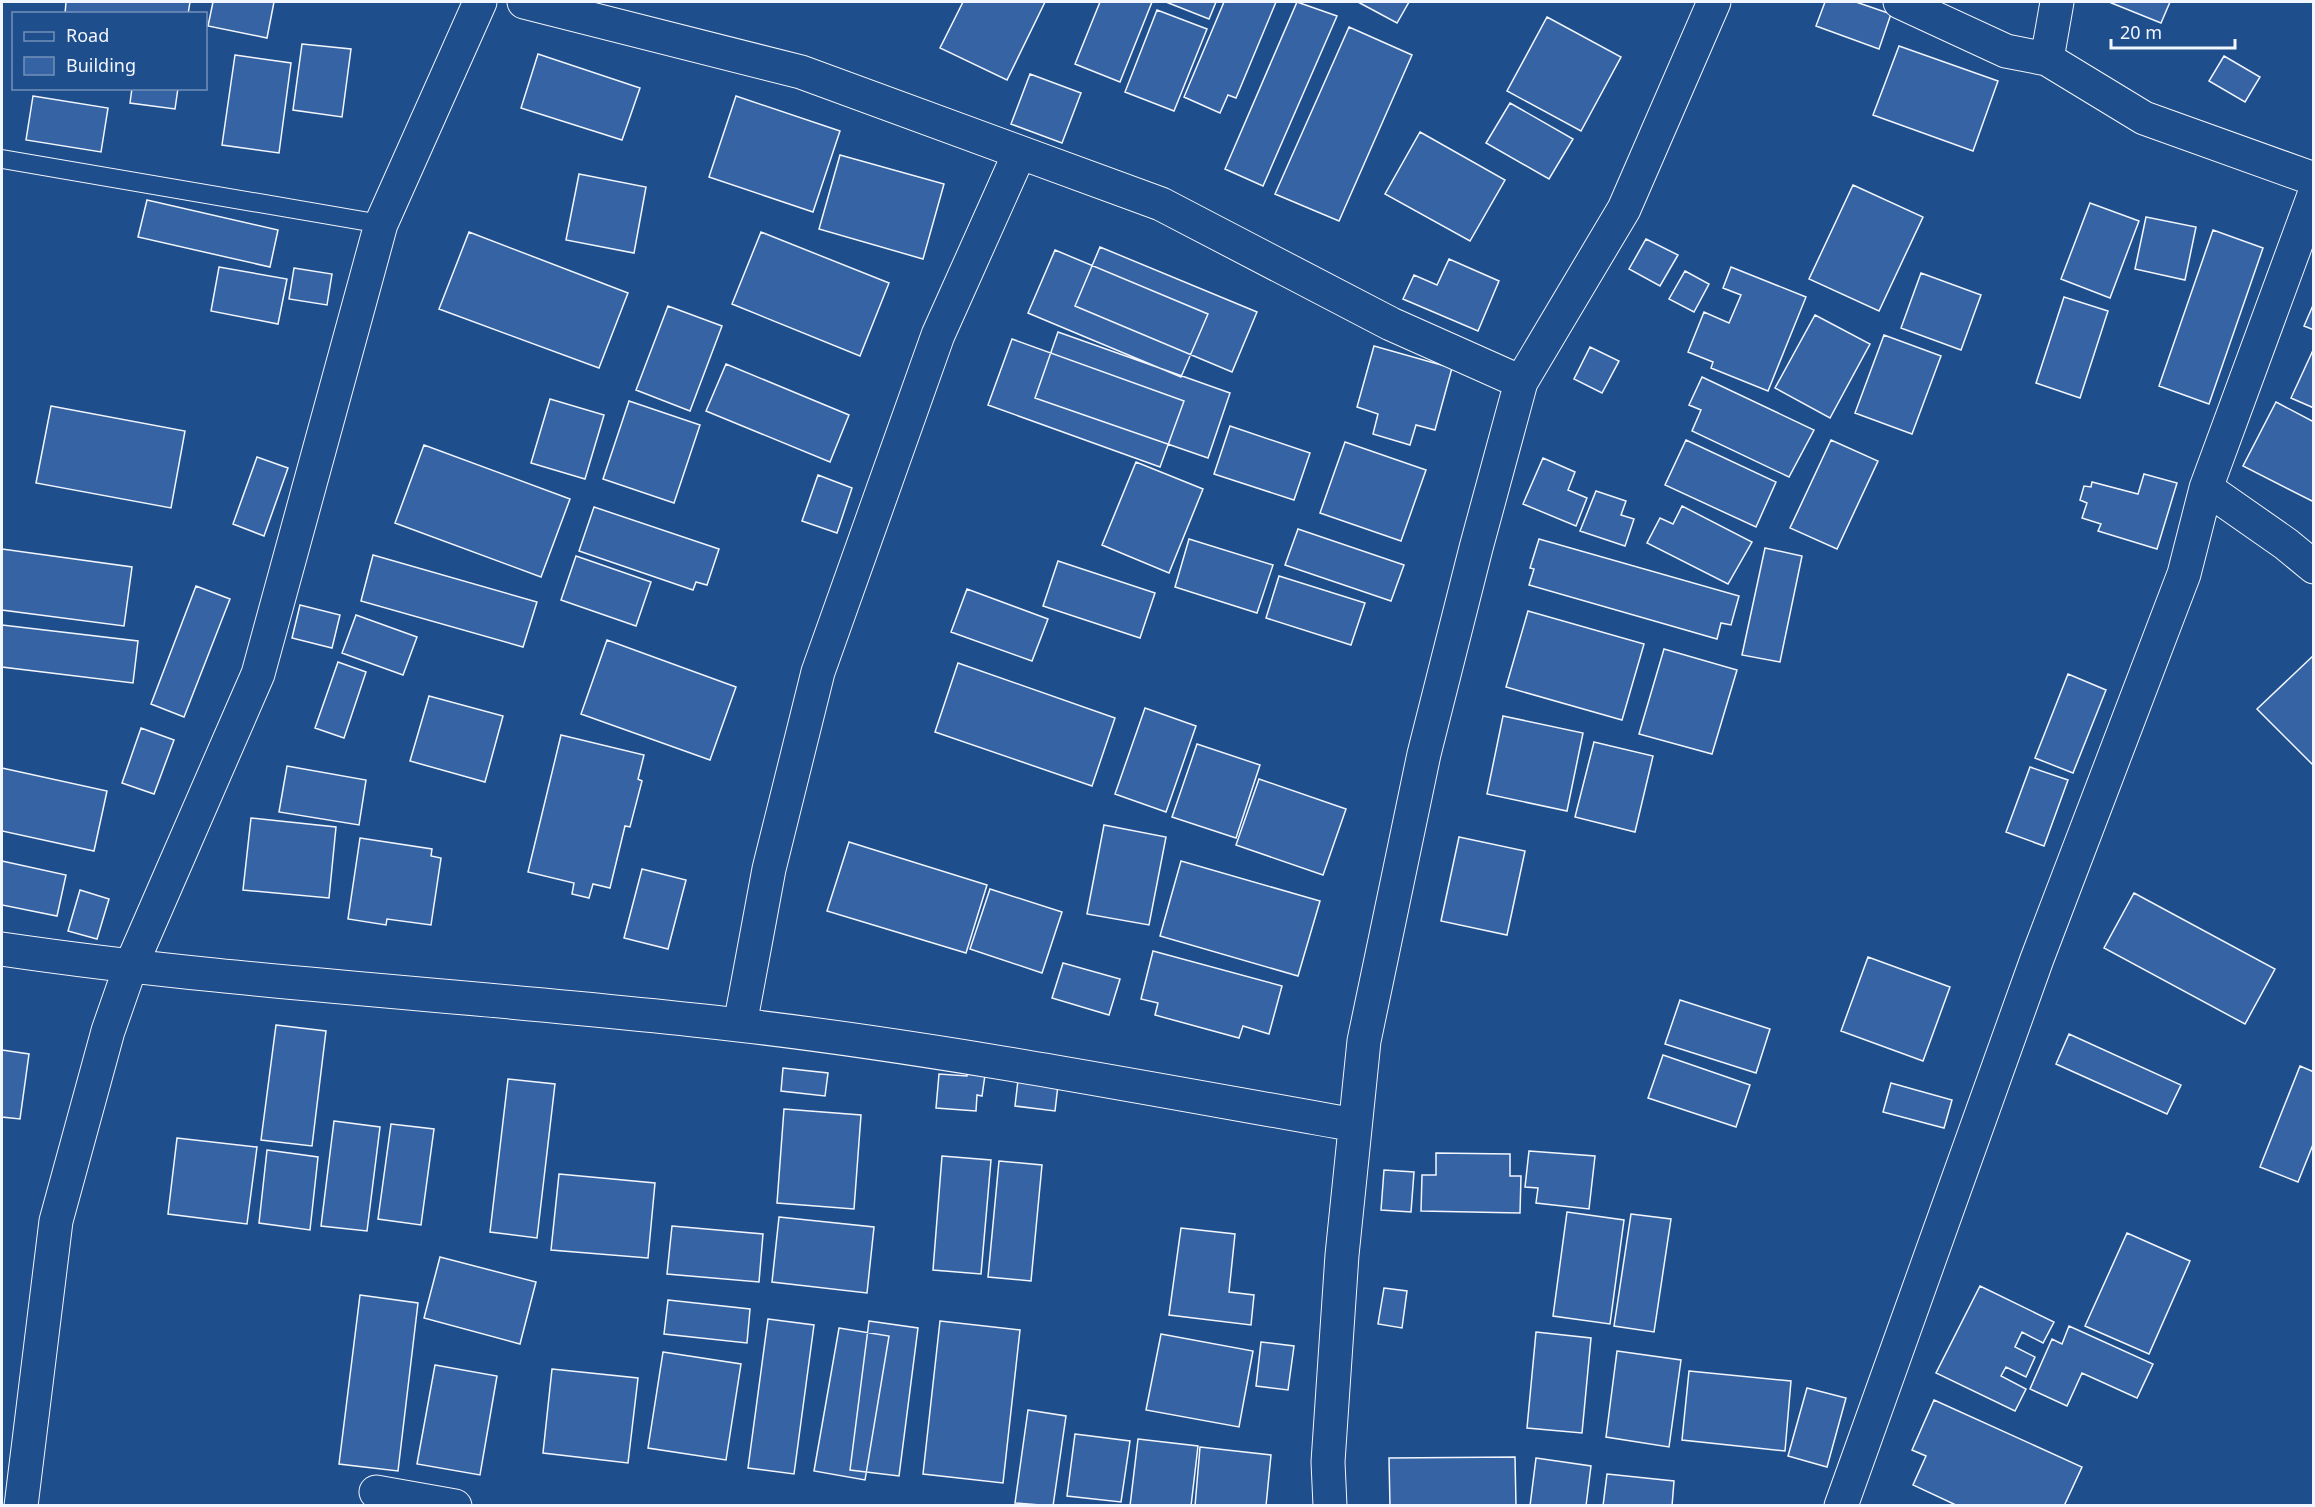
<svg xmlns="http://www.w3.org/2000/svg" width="2315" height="1507" font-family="'Noto Sans',sans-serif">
<rect width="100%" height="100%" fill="#1f4e8c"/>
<path fill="#3563a3" stroke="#f2f6ff" stroke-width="1.5" d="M66,2h124l-2,12h-123z
M213,2h61l-7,36 -59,-12z
M963,2h82l-38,78 -67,-32z
M1100,2h52l-32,80 -45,-18z
M1166,2h50l-7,17z
M1224,2h52l-40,96 -8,-3 -8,18 -36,-16z
M1297,2l40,14 -74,170 -38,-17z
M1358,2h51l-12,21z
M1825,2h31l35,12 -12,35 -63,-23z
M2109,2h61l-9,21z
M1157,10l50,19 -33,82 -49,-19z
M1547,17l74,40 -40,74 -74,-40z
M1349,27l63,28 -73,166 -64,-27z
M302,44l49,5 -9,68 -49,-7z
M1899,46l99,35 -25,70 -100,-36z
M538,54l102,34 -18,52 -101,-32z
M235,55l56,8 -12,90 -57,-8z
M2224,56l36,21 -15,25 -36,-21z
M1030,74l51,19 -19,50 -51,-19z
M132,88h46l-3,21 -45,-6z
M33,96l75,12 -7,44 -75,-12z
M736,96l104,35 -27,81 -104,-35z
M1510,103l63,36 -24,40 -63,-36z
M1420,132l85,48 -35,61 -85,-47z
M840,155l104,29 -21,75 -104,-30z
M579,174l67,13 -12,66 -68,-13z
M1853,185l70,32 -44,94 -70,-32z
M147,200l131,30 -8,37 -132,-30z
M2090,203l49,18 -29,77 -49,-19z
M2146,217l50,10 -11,53 -50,-11z
M2213,230l50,18 -54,156 -50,-18z
M469,232l159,61 -29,75 -160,-59z
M761,232l128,51 -29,73 -128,-52z
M1646,239l32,16 -18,31 -31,-17z
M1100,247l157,65 -25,60 -157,-66z
M1055,250l153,64 -27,63 -153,-64z
M1449,259l50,22 -21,50 -75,-32 11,-24 23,10z
M219,267l68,12 -9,45 -67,-13z
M1731,267l75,30 -38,94 -57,-23 2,-6 -25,-10 16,-40 25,11 12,-28 -18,-7z
M294,268l38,6 -5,31 -38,-6z
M1685,271l24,13 -15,28 -25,-13z
M1921,273l60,22 -20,55 -60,-22z
M2064,297l44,14 -28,87 -44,-15z
M2314,303v27l-10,-4z
M668,306l54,20 -32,85 -54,-21z
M1815,315l55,29 -40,74 -55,-30z
M1058,332l172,61 -22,65 -173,-60z
M1884,335l57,21 -29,78 -57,-21z
M1012,339l172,62 -24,66 -172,-62z
M1374,346l78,22 -17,62 -19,-5 -6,20 -37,-11 5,-20 -21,-7z
M1590,347l29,14 -17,32 -28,-14z
M2314,348v60l-23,-10z
M726,364l123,51 -19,47 -124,-51z
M1702,377l112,53 -25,47 -97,-46 9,-21 -12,-5z
M550,399l54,16 -19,64 -54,-16z
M629,401l71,24 -26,78 -71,-24z
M2276,402l38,20v80l-71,-36z
M51,406l134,25 -14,77 -135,-25z
M1230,426l80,27 -16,47 -80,-26z
M1686,440l90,42 -20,45 -91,-42z
M1831,440l47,21 -41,88 -47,-21z
M1345,442l81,28 -25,71 -81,-28z
M424,445l146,54 -29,78 -146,-54z
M257,457l31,11 -24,68 -31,-12z
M1543,458l32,14 -7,18 19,8 -11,28 -53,-22z
M1136,462l67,27 -34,84 -67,-28z
M2144,474l33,9 -20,66 -59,-18 3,-7 -19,-6 5,-15 -7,-3 4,-14 7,1 1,-5 46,12z
M818,475l34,13 -15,45 -35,-12z
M1596,491l30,10 -5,14 13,4 -9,27 -45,-15z
M1682,506l70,36 -24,42 -81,-41 13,-25 13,6z
M594,507l125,42 -12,36 -11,-3 -3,8 -114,-39z
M1298,529l106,36 -13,36 -106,-36z
M1189,539l84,26 -16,48 -82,-26z
M1539,539l200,57 -8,29 -10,-2 -4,16 -188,-54 5,-16 -4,-1z
M1765,548l37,8 -22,106 -38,-7z
M2,549l130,18 -8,59 -122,-16z
M373,555l164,47 -14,45 -162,-46z
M576,556l75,26 -15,44 -75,-26z
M1058,561l97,32 -15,45 -97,-32z
M1279,576l86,27 -14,42 -85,-27z
M196,586l34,13 -46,118 -33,-13z
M967,589l81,30 -16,42 -81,-29z
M300,605l40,10 -8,33 -40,-10z
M1528,611l116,33 -22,76 -116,-33z
M356,615l61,22 -14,38 -61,-22z
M2,625l136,16 -5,42 -131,-16z
M607,640l129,47 -26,73 -129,-46z
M1664,649l73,21 -25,84 -73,-20z
M2314,655v111l-57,-57z
M338,662l28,10 -22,66 -29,-10z
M958,663l157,55 -23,68 -157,-54z
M2068,674l38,16 -33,83 -38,-15z
M429,696l74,20 -18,66 -75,-21z
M1145,708l51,18 -30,86 -51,-18z
M1503,716l80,17 -16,78 -80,-17z
M141,728l33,12 -20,54 -32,-11z
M561,735l83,20 -6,24 4,2 -12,46 -5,-1 -15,62 -17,-4 -4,14 -17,-4 2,-11 -46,-11z
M1594,742l59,14 -18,76 -60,-15z
M1197,744l63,21 -24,73 -64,-21z
M287,766l79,14 -7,45 -80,-13z
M2030,767l38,13 -24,66 -38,-14z
M2,768l105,23 -13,60 -92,-20z
M1259,779l87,30 -23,66 -87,-30z
M251,818l85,9 -7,71 -86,-8z
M1104,825l62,12 -17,88 -62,-11z
M1459,837l66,14 -18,84 -66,-14z
M360,838l72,11 -1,7 10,2 -10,67 -44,-6 -1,6 -38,-6z
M849,842l138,43 -21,68 -139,-42z
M2,861l64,14 -9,41 -55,-11z
M1181,861l139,40 -22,75 -138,-40z
M642,869l44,11 -18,69 -44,-11z
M990,889l72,23 -20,61 -72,-24z
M80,890l29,9 -12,40 -29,-8z
M2134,893l141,76 -30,55 -141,-76z
M1153,951l129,35 -13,48 -26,-8 -4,12 -84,-23 3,-12 -17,-4z
M1868,957l82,30 -27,74 -82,-30z
M1063,963l57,16 -11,36 -57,-17z
M1680,1000l90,29 -14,44 -91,-29z
M276,1025l50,6 -14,115 -51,-6z
M2069,1034l112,51 -14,29 -111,-50z
M2,1050l27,4 -9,65 -18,-2z
M1663,1055l87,30 -14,42 -88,-29z
M2300,1066l14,6v70l-16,40 -38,-15z
M783,1068l45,5 -3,23 -44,-5z
M967,1073l18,2 -3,21 -5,-1 -1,16 -40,-3 3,-34 28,2z
M508,1079l47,5 -18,154 -47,-6z
M1018,1080l40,5 -3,26 -40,-5z
M1891,1083l61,17 -8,28 -61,-16z
M784,1109l77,6 -7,94 -77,-6z
M334,1121l46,6 -13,104 -46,-5z
M391,1124l43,5 -13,96 -43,-6z
M177,1138l80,9 -10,77 -79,-10z
M267,1150l51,7 -8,73 -51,-7z
M1529,1151l66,5 -6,53 -53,-6 2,-15 -13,-1z
M1436,1153l74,1v22h11l-1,37 -99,-2 1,-36h14z
M942,1156l49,4 -10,114 -48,-4z
M999,1161l43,4 -11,116 -43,-4z
M1384,1170l30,2 -3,40 -30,-2z
M559,1174l96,9 -7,75 -97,-8z
M1567,1212l57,8 -14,104 -57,-8z
M1631,1214l40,5 -17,113 -40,-6z
M779,1217l95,10 -7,66 -95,-11z
M672,1226l91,8 -4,48 -92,-8z
M1181,1228l54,6 -6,58 25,3 -3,30 -82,-10z
M2127,1233l63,28 -41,93 -64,-28z
M440,1257l96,25 -16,62 -96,-26z
M1980,1286l74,36 -11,21 -21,-11 -7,15 20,10 -9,20 -20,-10 -5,9 25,13 -11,22 -79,-38z
M1384,1288l23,3 -5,37 -24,-4z
M360,1295l58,8 -20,168 -59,-7z
M668,1300l82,9 -3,34 -83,-9z
M768,1319l46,6 -20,149 -46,-6z
M869,1321l49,7 -19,148 -49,-6z
M940,1321l80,9 -17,153 -80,-9z
M2069,1326l84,38 -16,34 -55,-25 -15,33 -37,-17 22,-50 10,5z
M839,1328l50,8 -24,144 -51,-9z
M1536,1332l55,6 -9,95 -55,-5z
M1161,1334l92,17 -14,76 -93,-17z
M1261,1342l33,4 -6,44 -32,-4z
M1617,1351l64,9 -12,87 -63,-10z
M663,1352l78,12 -15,96 -78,-12z
M435,1365l62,11 -17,99 -63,-11z
M552,1369l86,9 -10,85 -85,-10z
M1689,1371l102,10 -6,70 -103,-11z
M1807,1388l39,10 -19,69 -39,-11z
M1934,1400l148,67 -18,39h-106l-45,-21 13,-29 -14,-6z
M1028,1410l38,6 -13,90 -38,-3z
M1075,1434l55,7 -9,61 -54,-6z
M1138,1439l60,7 -7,60h-61z
M1200,1447l71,8 -5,51h-71z
M1515,1457l1,49h-126l-1,-48z
M1536,1458l55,8 -5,40h-56z
M1607,1474l67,7 -2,25h-69z"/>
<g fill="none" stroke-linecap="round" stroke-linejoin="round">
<defs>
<path id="lane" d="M2,159l379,65"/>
<path id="street" d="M524,2l277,70 360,132 230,120 130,58
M1900,2l106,49 41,8 97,59 170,61
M2047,59l10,-57
M2206,488l80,56 28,23
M2,949c245,36 491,47 737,76 206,24 412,64 616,100
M740,1025l29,-156 49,-197 120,-337 81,-181
M376,1492l79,14
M21,1506l35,-285 52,-190 22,-63 128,-294 123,-450 99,-222
M1330,1506l-2,-44 14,-207 22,-214 60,-287 52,-206 45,-166 103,-173 90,-207
M1841,1506l196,-547 147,-385 22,-86 108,-293"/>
</defs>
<use href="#lane" stroke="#f2f6ff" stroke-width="20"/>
<use href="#street" stroke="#f2f6ff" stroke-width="35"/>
<use href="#lane" stroke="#1f4e8c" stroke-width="18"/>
<use href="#street" stroke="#1f4e8c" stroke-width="33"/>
</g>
<rect width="2315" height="1507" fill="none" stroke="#f2f6ff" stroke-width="6"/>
<rect x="12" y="12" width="195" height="78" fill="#1f4e8c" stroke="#7391ba" stroke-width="1.5"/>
<rect x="24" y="32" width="30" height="9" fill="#1f4e8c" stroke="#7391ba" stroke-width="1.5"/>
<text x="66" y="42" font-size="18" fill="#f2f6ff">Road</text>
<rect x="24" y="57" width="30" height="18" fill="#3563a3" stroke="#7391ba" stroke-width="1.5"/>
<text x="66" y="72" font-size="18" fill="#f2f6ff">Building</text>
<path d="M2111 39v9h124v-9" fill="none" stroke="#f2f6ff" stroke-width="3"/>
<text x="2120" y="39" font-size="18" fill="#f2f6ff" stroke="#1f4e8c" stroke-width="4.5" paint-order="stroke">20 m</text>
</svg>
